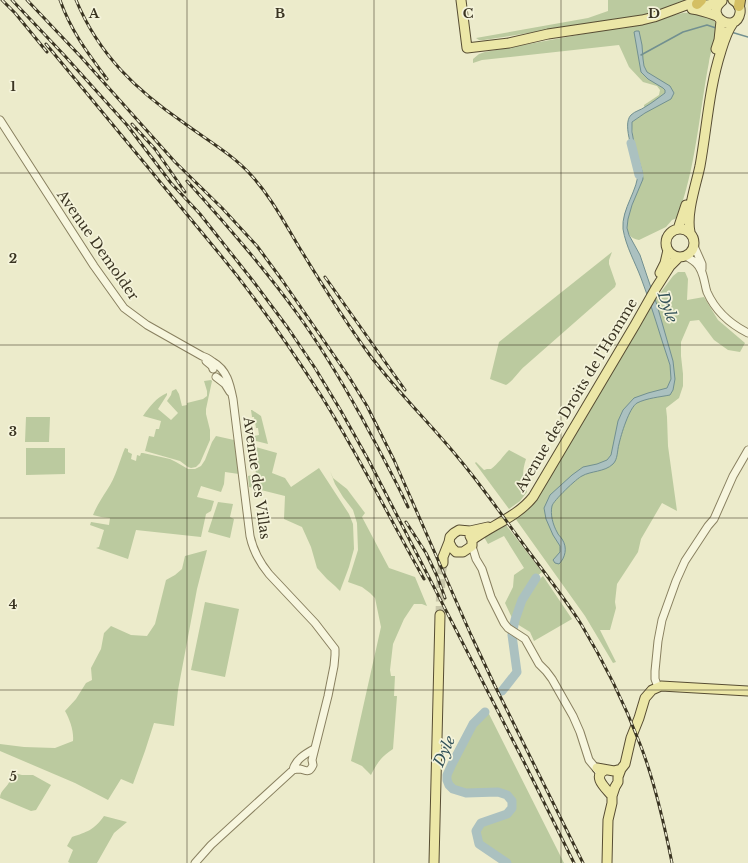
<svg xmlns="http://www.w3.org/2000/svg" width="748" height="863" font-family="'Libre Baskerville',serif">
<rect width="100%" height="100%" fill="#ecebcb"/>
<path fill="#bbca9f" d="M608,0h84l-25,9 -25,6 -158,25h-5l-3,-2 112,-20 20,-7z
M683,13c4,0 8,-1 12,0 6,0 19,5 21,11 2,7 -6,30 -7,38 -10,52 -13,106 -32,156l-5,2 -6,7 -27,13c-27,-4 0,-47 3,-60 2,-5 -6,-26 -7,-33 -2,-8 -3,-16 -3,-25l13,-9 -1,-8 15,-10 1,-5 -3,-4 -14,-4 -14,-15 -10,-22 -137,15 -9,3v-4l6,-5 6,-2 142,-26z
M612,252l-3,8v4l7,20 -1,3 -90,79c-6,5 -13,16 -19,19l-16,-6 9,-37z
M678,272h7l3,7 -1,21 17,-3 14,23 27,23 -5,9 -12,-2 -14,-10 -15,-20 -9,1 -9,21v14l2,18v12l-4,12 -13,10 1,9 1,29 9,65 -15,-8 -21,36 -3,13 -21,32 -2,18 1,6 -6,22h-10l16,32 -3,1 -28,-47 -70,-98 134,-210 24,-32z
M211,380l1,1 -6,28v5l4,16v10l-10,23 -4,4 -5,1 -3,-1 -8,-6 -35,-10 4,-15 5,1 2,-8h3l2,-8 -18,-5c7,-10 13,-18 24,-23v2l-9,14 13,11 7,-7 -11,-12 4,-6 1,-4 4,-2 3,5 3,12 5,-1v-2l16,-4 4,-3v-5l-3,-10z
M251,410h1l9,6 7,28 -24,-6 15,-3 -1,-7h-2l-2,-11h-2z
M26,417h24l-1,25h-24z
M216,436l18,4 5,34 -14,-2 -1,12 -3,8 -20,-6 -4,11 17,4 -3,10 -5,3 -5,23 -65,-7 -8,29 -32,-11 3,-1 5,-17 -14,-5 1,-3 18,3 1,-7 -9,-1 -8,-2c4,-10 9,-17 14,-25 9,-13 12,-28 18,-42l3,1v3l4,2 -1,5 5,2 1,-6 3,1 1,-3h2l27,6 6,3 12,7h7l6,-3 4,-6 7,-18z
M252,446l25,7 -5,20 13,5 6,9 28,-19 30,46 4,10 1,25 -5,18 -9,24 -5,-5 -8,-7 -10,-11 -6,-21 -9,-20 -18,-8 1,-23 -36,-9 -1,-11 8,-2z
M26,448h39v26l-39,1z
M509,450l17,9c-4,13 -4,20 1,33l-7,9 -11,8 -34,-46 1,-1 8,8 3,-1h4c7,-5 12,-13 18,-19z
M330,471l3,7 14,11 18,24 -3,4 27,51 26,9 12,29 -5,-2h-8l-10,15 -11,25 -3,26 1,6h4l-1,20h3l-4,53c-11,7 -16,14 -22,26l-9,-9 -11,-5 30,-134 -6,-29 -5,-5 -8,-6 -14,-5 10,-32 -1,-27 -4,-13 -10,-13 -8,-13z
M218,502l15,2 -3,13 4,2 -4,19 -22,-6z
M506,525l36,47c-16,12 -22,31 -29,48l-8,-17 8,-16 1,-12 10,-7 -20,-32 -16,8 -4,-7z
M207,550l-10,39 -19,101 -4,36 -20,-3 -9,28 -12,33 -12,-5 -13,21 -33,-17 -75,-32v-7l24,3 31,1 18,-7c1,-10 -3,-21 -8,-30l11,-12 10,-16 6,-3 -1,-12 10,-19 3,-16 7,-7 20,9 16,1 8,-12 11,-44 9,-5 7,-6 3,-13z
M543,576l29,43 -38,22 -4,-9 -13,-8c7,-20 10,-33 26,-48z
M205,602l34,7 -14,68 -34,-7z
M488,712l76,151h-61l-8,-12 -14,-8 -3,-11 5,-6 26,-11 5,-8c0,-5 -1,-10 -6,-13 -13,-9 -62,11 -60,-19l26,-50z
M10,772l12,3h11l18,10 -15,25 -5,1 -31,-13c0,-8 8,-11 10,-18 1,-3 0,-5 0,-8z
M104,816l23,6 -13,11 -17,30h-27l-2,-1 5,-12 -6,-4 5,-9c15,-5 22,-7 32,-21z"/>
<path fill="#abc1c0" stroke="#729090" d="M636,31h3l3,14 1,14 1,7 3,6 23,14 4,7 -3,6 -26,14 -13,9v10l3,16 7,23 1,8 -11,26 -4,14 -1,9 2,7 11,20 7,21 10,29 16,56 2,18 -2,11 -3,5c-10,2 -23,3 -33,8 -8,5 -16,32 -18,41 -2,7 -1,15 -6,20 -8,8 -23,7 -31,12 -5,2 -29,25 -30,30 -2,8 1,19 5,26 1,3 4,5 5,7 6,9 3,19 -3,25l-4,-1 -2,-3 7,-8v-6l-7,-11 -7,-16 -2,-11 6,-13 22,-20 11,-8 14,-3 10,-4 4,-5 7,-34 5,-11 11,-12 14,-5 19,-5 4,-9 -1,-14c-10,-29 -18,-59 -29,-87 -6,-16 -15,-31 -18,-49 -2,-20 16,-40 15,-58 -2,-13 -17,-46 -7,-56 4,-4 10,-5 14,-8 7,-4 13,-9 20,-14v-3l-2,-2 -15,-9 -7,-7 -7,-40z"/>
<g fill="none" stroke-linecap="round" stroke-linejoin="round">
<path stroke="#729090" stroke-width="1.5" d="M731,32l17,5
M641,55l42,-23 24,-7 9,3"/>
<path stroke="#abc1c0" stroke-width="9" d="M631,143l8,32
M502,691l15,-19 -5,-37 3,-15 7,-20 14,-22
M485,712l-12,12 -21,40 -5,11v5l2,5 4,4 13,4 32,-1 9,3 5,6v7l-5,6 -26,9 -5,8 3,13 28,19"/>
<path stroke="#c8c6a9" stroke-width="9" stroke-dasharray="9 4.5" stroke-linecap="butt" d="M440,615l1,-39 2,-13"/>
<defs>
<path id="minor" d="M0,120l94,146 30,42 23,17 55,31c4,1 7,3 11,6 14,8 17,22 20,37l17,137c3,14 10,27 19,38l46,49 20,26v6l-1,11 -6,30 -16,64 1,5c-4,9 -7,5 -13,4 -2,0 -5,0 -7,1
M694,246l8,18v5
M686,256c3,2 7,4 10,7 8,7 8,20 11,29 8,18 23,32 41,41
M206,361l6,5 1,3
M216,377l9,7 5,8
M472,546l4,13 6,10 9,28 13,26 4,5 17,11 14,25 7,7 6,8 21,37 7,16 9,28 10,12
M658,687l-3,-8v-8l3,-30 4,-21 14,-39 9,-20 23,-35 6,-7 19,-43 15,-26
M195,863l16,-18 82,-75c2,-10 12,-16 21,-21"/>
<path id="major" d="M461,0l6,48 42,-5 39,-9 94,-14 12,-3 35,-13 18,1 12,-2
M722,1c-19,15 14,34 18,12 1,-6 -2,-10 -7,-13
M692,9c9,1 17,4 25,7
M716,49l3,-9 2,-19
M666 243a14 14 0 1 1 28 0a14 14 0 1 1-28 0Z
M678,229l8,-24
M690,232c-4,-19 6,-47 10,-66 7,-39 9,-78 21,-115 3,-10 6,-20 12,-28
M660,273l5,-10 3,-13
M472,540c20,-15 45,-23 61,-43l102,-172 21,-37 14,-22 9,-9
M449,542l3,6 4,4h7l9,-6v-6l-2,-4
M443,563v-6l6,-15 1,-5 4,-4 5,-3 11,1 18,-4
M597,768l17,3 7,-2
M605,770c-14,7 2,19 7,26
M434,863l6,-248
M607,863l1,-43 4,-17v-7l3,-9 3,-5v-5l3,-8 4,-5 6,-26 8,-20 6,-20 7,-8 9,-4 87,5"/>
<path id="highway" d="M697,4l4,-4
M739,6l1,-6"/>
</defs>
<use href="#minor" stroke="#898060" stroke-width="9"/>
<use href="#major" stroke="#574d33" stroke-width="11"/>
<use href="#highway" stroke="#574d33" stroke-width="12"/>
<use href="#minor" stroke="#f7f6de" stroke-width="7"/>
<use href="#major" stroke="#ece7a7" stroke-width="9"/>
<use href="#highway" stroke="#d4bf63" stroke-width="10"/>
<defs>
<path id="rail" d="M2,0l13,13 32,39
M12,0l52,55 63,70 44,58 29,31 53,67 35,47 27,40 26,43 28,50 155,301 50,101
M27,0l54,57 94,105 47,46 35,38 25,34 67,97 18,29 27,54 77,175 23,49 89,179
M60,0c11,31 27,52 47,79
M76,0c23,55 60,90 108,123 23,17 48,31 67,52 20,22 33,47 48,72 22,36 45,73 70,107 28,38 62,70 91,106 21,25 39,51 58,77 21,29 44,57 63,87 23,38 43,78 59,120 15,38 24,79 32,119
M46,44l172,208c38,46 72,95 104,145 37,59 68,122 102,182
M132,124l23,25 30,43
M187,181c38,42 76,85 109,131 25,34 46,70 66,106 16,30 32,59 46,89
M325,277l80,113
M406,522l20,31 11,23 8,22"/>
</defs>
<use href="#rail" stroke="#3a3422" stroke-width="3"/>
<use href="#rail" stroke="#f4f3da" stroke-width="1.5" stroke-dasharray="4.5" stroke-linecap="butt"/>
</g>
<path fill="none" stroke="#3a3422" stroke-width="1" stroke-opacity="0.55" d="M187,0v863M374,0v863M561,0v863M0,173h748M0,345h748M0,518h748M0,690h748"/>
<g text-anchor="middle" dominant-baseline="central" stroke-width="3.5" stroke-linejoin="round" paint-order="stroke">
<g font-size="14" fill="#3a3422" stroke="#f4f3da">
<text transform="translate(98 245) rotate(55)">Avenue Demolder</text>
<text transform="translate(576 395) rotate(-59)">Avenue des Droits de l'Homme</text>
<text transform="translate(257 478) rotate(82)">Avenue des Villas</text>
</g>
<g font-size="15" font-style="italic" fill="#335259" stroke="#f4f3da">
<text transform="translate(668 307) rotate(71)">Dyle</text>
<text transform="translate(444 751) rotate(-66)">Dyle</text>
</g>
</g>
<g font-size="13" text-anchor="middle" font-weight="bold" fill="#3a3422" stroke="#f4f3da" stroke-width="3.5" stroke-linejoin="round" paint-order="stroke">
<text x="94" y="18">A</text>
<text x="280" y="18">B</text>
<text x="468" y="18">C</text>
<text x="654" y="18">D</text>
<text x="13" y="91">1</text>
<text x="13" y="263">2</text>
<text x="13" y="436">3</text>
<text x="13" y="609">4</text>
<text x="13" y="781">5</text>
</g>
</svg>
